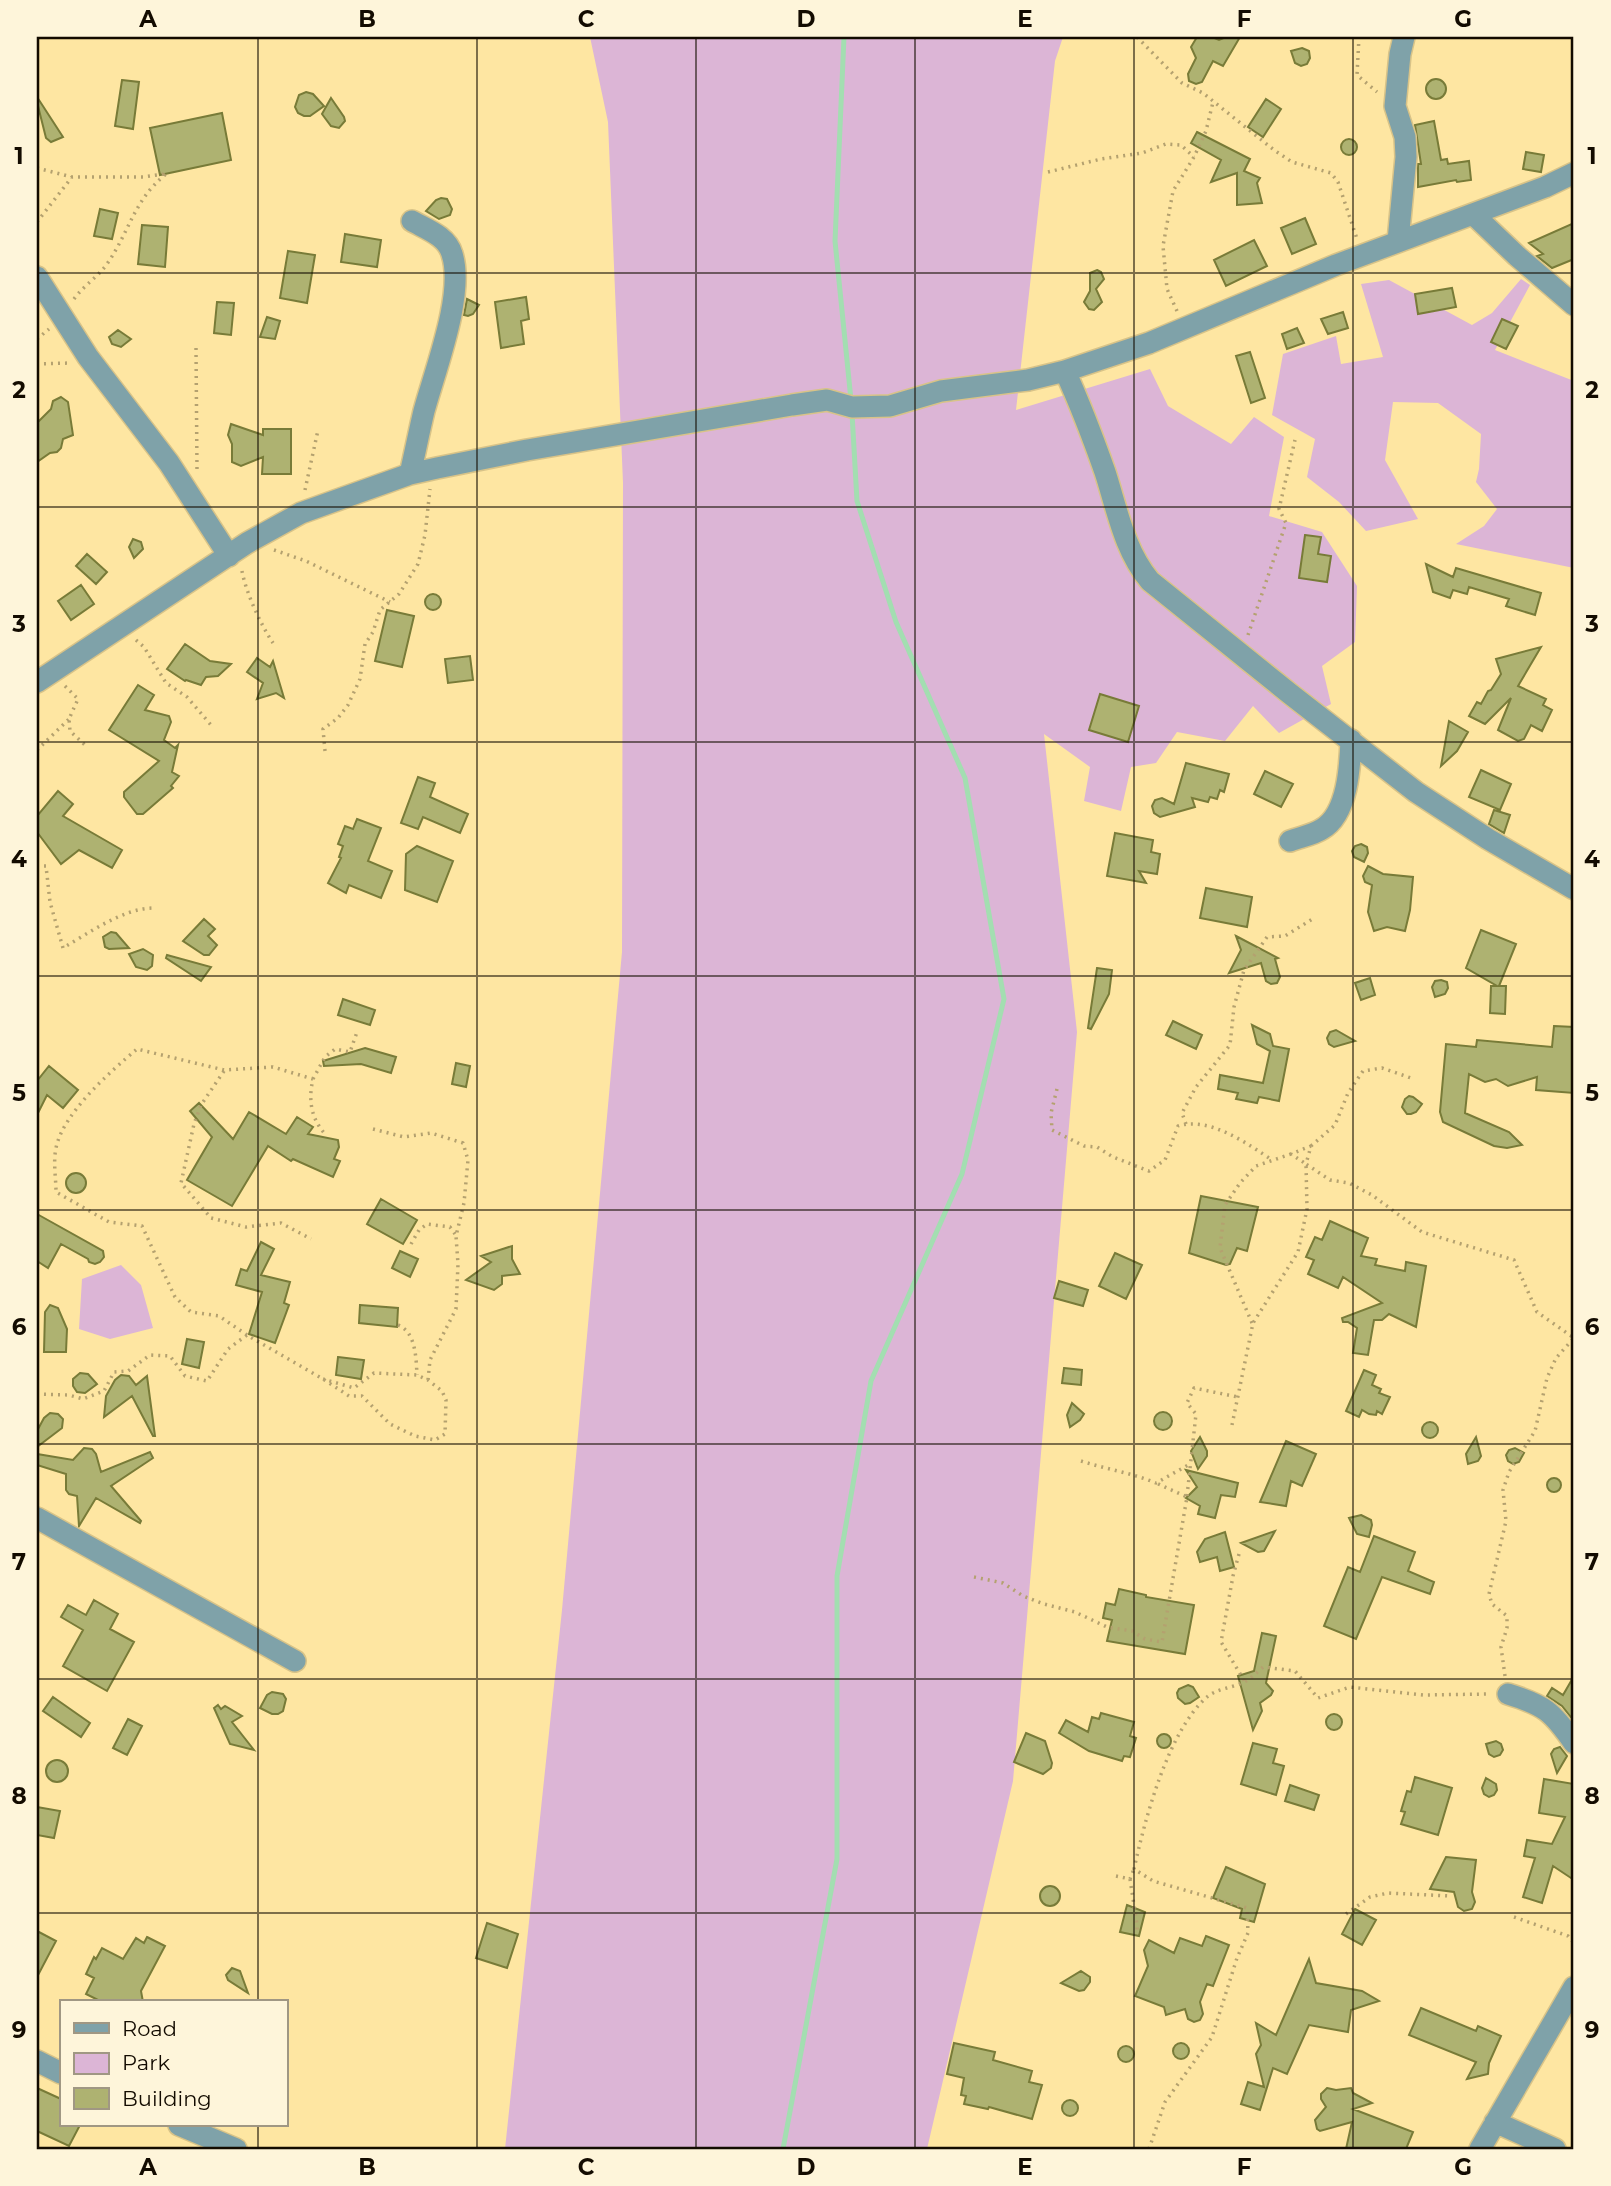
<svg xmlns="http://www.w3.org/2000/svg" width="1611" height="2186" font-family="Montserrat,sans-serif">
<rect width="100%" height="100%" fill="#fee6a2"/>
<path fill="#dcb5d6" d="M590,37h473l-8,24 -39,349 134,-41 18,37 63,38 23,-27 30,20 -15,79 53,16 35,54 -2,56 -33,24 9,38 -52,29 -26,-27 -28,35 -48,-9 -21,31 -25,4 -10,44 -37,-10 6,-34 -46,-33 33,298 -64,749 -86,368h-422l57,-539 60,-658 1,-469 -15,-361z
M1521,279l9,6 -35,65 79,31v187l-118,-24 28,-18 13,-17 -21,-27 3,-13 2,-35 -43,-31 -45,-1 -8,58 33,59 -52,12 -27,-29 -32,-25 8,-38 -43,-24 11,-61 53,-18 5,28 42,-7 -22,-73 28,-4 83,45 20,-12z
M121,1265l20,20 12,43 -43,11 -31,-10 3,-50z"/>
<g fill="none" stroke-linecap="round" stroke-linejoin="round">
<path stroke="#a3deb1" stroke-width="5" d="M844,37l-9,204 16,159
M783,2149l54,-290v-283l34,-195 91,-207 42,-175 -39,-221 -69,-156 -39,-121 -5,-88"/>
</g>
<path fill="#aeb271" stroke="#787b38" stroke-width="2" d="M1197,37h15l7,3 7,-3h14l-17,29 -10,-5 -11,21 -6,2 -7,-3 -1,-7 8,-16 -5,-11z
M1302,48l7,3 1,7 -3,6 -6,2 -6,-3 -4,-12z
M1426 89a10 10 0 1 1 20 0a10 10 0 1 1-20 0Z
M122,80l17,2 -6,47 -18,-3z
M306,92l7,2 11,12 -14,10h-6l-6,-3 -3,-6 4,-12z
M331,98l13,19 1,4 -6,7 -8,-2 -9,-12z
M1266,99l15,10 -18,28 -15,-10z
M39,100l24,37 -12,5 -5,-4 -9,-36z
M222,113l9,47 -71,15 -10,-47z
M1434,121l7,39 6,-1 1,5 21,-3 2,19 -14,2 -1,-2 -38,7v-23h3l-6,-39z
M1197,132l53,27 -6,12 16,7 -3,5 5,20 -25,2v-32l-26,9 10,-22 -30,-17z
M1341 147a8 8 0 1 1 16 0a8 8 0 1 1-16 0Z
M1526,152l18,3 -3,17 -18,-3z
M441,198l6,1 5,10 -2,6 -11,4 -13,-8 10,-11z
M100,209l18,4 -6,26 -18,-3z
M1305,218l11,26 -24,10 -11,-26z
M1574,223v36l-22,9 -15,-12 6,-2 -14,-11z
M142,225l26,2 -3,40 -27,-3z
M345,234l36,6 -4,27 -36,-5z
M1254,240l13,26 -41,20 -12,-26z
M288,251l27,4 -8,48 -27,-5z
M1097,270l4,2 3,7 -8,10 6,13 -8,8 -5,-1 -5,-7 6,-11v-18z
M1452,288l4,19 -38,7 -3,-20z
M526,297l3,22 -8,2 3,23 -23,4 -6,-46z
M467,299l12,6 -6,9 -5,2 -4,-1z
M217,302l17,1 -3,32 -17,-2z
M1343,312l5,16 -20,6 -7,-15z
M267,317l13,4 -5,18 -15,-2z
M1502,319l16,7 -12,23 -15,-7z
M1297,328l7,15 -17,6 -5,-15z
M118,330l13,9 -10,8 -9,-3 -3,-7z
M1250,352l15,46 -14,5 -15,-47z
M61,397l7,5 5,33 -10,4 -2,9 -4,4 -7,1 -13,9v-39l14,-14 2,-8z
M231,424l32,11v-6h28v45h-29l1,-17 -22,9 -9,-4v-18l-4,-9z
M1305,535l16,2 -3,17 13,2 -4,26 -28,-4z
M133,539l8,3 2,7 -9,9 -5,-11z
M87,554l20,18 -11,12 -20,-18z
M1426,564l27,13 3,-9 85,25 -6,22 -29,-9 3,-7 -40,-12 -2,7 -14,-4 -3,8 -17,-6z
M81,585l13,19 -23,16 -13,-19z
M425 602a8 8 0 1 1 16 0a8 8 0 1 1-16 0Z
M387,610l27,6 -12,51 -27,-6z
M185,644l25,17 21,3 -13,12 -12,1 -5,8 -15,-5 -1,1 -18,-12z
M1541,647l-23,39 28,13 -3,6 9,5 -10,21 -11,-6 -7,14 -6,2 -20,-11 13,-32 -26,26 -16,-8 8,-14 4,2 7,-13 3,-1 10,-16 -5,-15z
M470,656l3,24 -25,3 -3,-24z
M257,658l13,9 3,-6 11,37 -8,-5 -19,6 6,-16 -16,-11z
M138,685l16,10 -9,15 24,6 2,6 -7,18 11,8 3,-3 -6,27 7,4 -8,10 2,2 -30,26h-6l-13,-17v-5l35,-31 -50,-31z
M1100,694l39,12 -11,36 -39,-12z
M1449,721l19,11 -11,19 -16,15z
M1186,763l43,11 -5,18 -4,-2 -3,9 -7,-2 -2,5 -16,-4 3,9 -35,10 -6,-4 -2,-7 3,-6 7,-2 12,6z
M1481,770l30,14 -11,26 -31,-13z
M1265,771l28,13 -12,23 -27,-13z
M418,777l17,6 -5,14 38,17 -8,19 -37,-16 -5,12 -17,-6z
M58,791l15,13 -10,12 59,34 -10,18 -33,-18 -18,14 -24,-32v-16z
M1494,810l16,5 -6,18 -15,-9z
M357,819l24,9 -13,33 24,10 -11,27 -32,-13 -3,8 -18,-10 13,-25 -2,-1 4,-11 -5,-2 7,-18 8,3z
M1115,833l38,7 -2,12 9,2 -3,20 -18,-3 7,12 -39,-7z
M1361,844l6,3 1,6 -4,9 -10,-5 -2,-6 3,-5z
M417,846l36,15 -16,41 -32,-12 1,-36z
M1368,866l15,8 30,3 -3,33 -5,21 -18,-4 -13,4 -6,-19 4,-27 -7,-3 -2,-6z
M1206,888l46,9 -5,30 -47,-9z
M204,919l11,10 -7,7 9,9 -8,10h-5l-21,-14z
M1481,930l35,14 -17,42h7l-1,28 -15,-1 1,-27h6l-31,-18z
M111,932l5,1 13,15 -20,1 -4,-2 -2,-10z
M1236,936l42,22 -3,1 5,18 -3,6 -6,1 -5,-3 -5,-18 -32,10 12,-23z
M143,949l10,6 -1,11 -5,4 -11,-3 -7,-13z
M167,955l44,12 -10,14 -35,-23z
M1097,968l15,2 -3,24 -18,35 -3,-1z
M1370,978l5,17 -14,5 -6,-17z
M1441,980l6,2 1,6 -3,6 -10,3 -3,-10 3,-6z
M343,999l32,11 -5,15 -32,-10z
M1173,1021l29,14 -6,14 -30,-14z
M1252,1025l18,9 3,12 16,3 -10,52 -20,-4 -2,6 -21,-4 2,-6 -20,-4 2,-14 43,8 7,-32 -13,-7z
M1554,1026l20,1v66l-38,-3 1,-13 -29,9 -12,-7 -11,3 -16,-8 -4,39 44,19 13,13 -15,3 -13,-2 -51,-24 -3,-10 6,-68 30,3 1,-7 75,7z
M1336,1030l19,11 -21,6 -5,-3 -2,-6 3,-6z
M365,1048l31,9 -5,16 -30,-9 -37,2 -1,-5z
M456,1063l14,3 -4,21 -14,-3z
M49,1066l29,24 -15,18 -16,-13 -10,20v-34z
M1409,1096l4,1 9,7 -6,8 -5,2h-4l-5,-7 3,-8z
M199,1103l34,36 16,-27 37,22 11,-17 16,10 -5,7 30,6 1,7 -5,12 6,2 -7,16 -40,-18 -2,2 -23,-15 -36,60 -45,-26 25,-43 -22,-26z
M66 1183a10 10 0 1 1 20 0a10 10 0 1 1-20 0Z
M1201,1196l57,11 -11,44 -10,-3 -7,16 -4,1 -37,-12z
M381,1199l36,21 -14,24 -36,-20z
M37,1214l66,37 1,6 -4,5 -5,2 -6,-2 -1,-3 -27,-15 -13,24 -11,-7z
M1330,1221l38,17 -7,18 16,3 -2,6 30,6 1,-9 20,4 -10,61 -27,-13 -7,6h-8l-6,35 -15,-2 4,-25 -9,-6h-5l-1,-4 40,-15 -39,-26 -5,11 -30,-14 6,-14 -8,-3 9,-20 7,3z
M261,1242l13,7 -13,26 29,7 -6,21 5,2 -14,38 -26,-9 13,-42 -26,-7 5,-16 6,2z
M512,1246v13l8,15 -18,2v8l-8,6 -28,-10 25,-18 -10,-6z
M400,1251l18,8 -8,18 -18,-9z
M1115,1253l27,12 -16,34 -27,-13z
M1059,1281l29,9 -5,16 -29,-8z
M50,1305l8,3 9,21 -1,23h-22l1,-40z
M360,1305l38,3 -1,19 -38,-4z
M187,1339l17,3 -5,26 -17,-4z
M338,1357l26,3 -3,19 -25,-4z
M1064,1368l18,2 -1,15 -19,-2z
M1364,1370l12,5 -4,10 9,4 -2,4 11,4 -8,17 -5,-3 -1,4 -7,-1 -7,-4 -3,7 -13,-6z
M80,1373l8,1 9,10 -12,9 -8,-1 -4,-6v-7z
M121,1375l8,1 7,9 11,-9 8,60h-2l-21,-40 -28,21 2,-21 9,-16z
M1072,1403l12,11 -4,6 -10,7 -3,-12z
M1154 1421a9 9 0 1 1 18 0a9 9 0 1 1-18 0Z
M50,1413l8,1 5,5 -1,9 -25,19v-16l7,-13z
M1422 1430a8 8 0 1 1 16 0a8 8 0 1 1-16 0Z
M1200,1437l7,14v5l-9,13 -7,-18z
M1476,1437l5,19 -3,5 -10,3 -2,-10z
M1286,1441l30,13 -14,32 -11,-5 -5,25 -26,-4z
M84,1448l8,1 4,5 5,18 49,-20 3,6 -42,28 30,35 -1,2 -44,-25 -17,28 -2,-30 -8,-2 -3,-4v-16l-29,-9v-11l36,6z
M1515,1448l9,5 -5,9 -6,2 -5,-3 -2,-6 3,-5z
M1186,1470l52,13 -3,14 -14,-2 -6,23 -17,-4 2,-8 -14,-8 11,-11z
M1547 1485a7 7 0 1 1 14 0a7 7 0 1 1-14 0Z
M1361,1515l10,5 1,5 -3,12 -12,-3 -8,-16z
M1275,1531l-11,20 -6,1 -17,-9z
M1225,1532l9,35 -14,4 -3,-14 -17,5 -3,-10 8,-13z
M1374,1536l41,16 -7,19 26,11 -4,12 -48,-17 -26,62 -32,-13 24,-59 12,5z
M1119,1589l27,6v2l48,8 -9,49 -78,-13 5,-21 -9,-2 3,-15 9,2z
M94,1600l24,14 -8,15 24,13 -27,49 -44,-25 20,-36 -22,-13 7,-12 18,10z
M1262,1633l14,3 -10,47 7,8 -2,4 -11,8 2,8 -9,19 -15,-54 16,-5z
M1574,1676v45l-12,-15 -15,-10 5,-8 11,7z
M1188,1685l5,2 6,10 -9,6 -5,1 -7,-6 -1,-5 2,-4z
M272,1692l11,2 3,5 -3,12 -5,3h-6l-12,-6 7,-13z
M53,1697l37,26 -9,14 -38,-26z
M218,1705l3,4 4,-3 17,10 -10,6 22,28 -24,-6 -16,-36z
M1101,1713l33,9 -4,14 6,2 -6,19 -6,-1 -2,5 -33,-10 -30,-18 7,-13 22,12 4,-15 7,2z
M1326 1722a8 8 0 1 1 16 0a8 8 0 1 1-16 0Z
M128,1719l14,7 -15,29 -14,-7z
M1026,1733l19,8 7,22 -1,5 -8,6 -29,-12z
M1157 1741a7 7 0 1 1 14 0a7 7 0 1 1-14 0Z
M1496,1741l5,3 2,6 -3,5 -6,2 -5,-3 -3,-10z
M1253,1743l24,6 -4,14 11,3 -8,29 -35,-11z
M1560,1747l7,9 -10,17 -6,-19 3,-5z
M46 1771a11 11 0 1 1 22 0a11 11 0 1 1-22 0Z
M1415,1777l37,11 -14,47 -37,-11 4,-12 -4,-1 6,-20 4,1z
M1486,1778l10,6 1,6 -3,5 -5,2 -5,-3 -2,-6z
M1544,1779l30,5v96l-21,-14 -11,37 -19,-6 12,-39 -11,-2 3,-16 25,4 13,-27 -26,-4z
M1290,1785l29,10 -5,15 -29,-9z
M37,1807l23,4 -6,27 -17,-3z
M1446,1857l30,3 -4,32 3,10 -3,7 -8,2 -6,-4 -4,-15 -24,-3z
M1226,1867l39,17 -11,38 -14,-4 2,-9 -29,-11z
M1040 1896a10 10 0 1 1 20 0a10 10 0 1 1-20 0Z
M1127,1905l18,7 -6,24 -19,-4z
M1355,1909l21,11 -14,25 -20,-11z
M487,1923l31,11 -11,34 -31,-10z
M37,1931l19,10 -19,36z
M1206,1936l23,9 -16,41 -6,-2 -7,18 3,12 -3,6 -6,2 -6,-3 -3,-10 -19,6 -2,-8 -29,-11 13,-30 -4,-16 5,-10 25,13 6,-15 22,8z
M147,1937l18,9 -24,45 2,11h-41l-16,-8 8,-16 -8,-4 8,-17 2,2 6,-11 21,11 13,-21 8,5z
M1309,1959l7,24 46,8 17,10 -28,9 -3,22 -39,-7 -22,49 -14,-6 -13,42 -19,-6 7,-22 16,5 -8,-33 5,-9 -5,-22 20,12z
M232,1968l8,3 8,22 -20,-13 -2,-5z
M1081,1971l9,6v5l-6,8 -5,1 -18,-8z
M1421,2008l55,23 2,-5 23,10 -12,27 -1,11 -21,5 9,-17 -67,-27z
M1173 2051a8 8 0 1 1 16 0a8 8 0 1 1-16 0Z
M954,2043l41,9 -2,8 39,11 -3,11 13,3 -10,34 -43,-12 -1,2 -24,-5 2,-8 -5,-1 3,-17 -17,-4z
M1118 2054a8 8 0 1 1 16 0a8 8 0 1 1-16 0Z
M37,2088l24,11v26h19l-11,21 -32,-15z
M1327,2088l9,2 15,-2 2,5 19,10 -19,6 60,23 -7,17h-60l6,-27 -32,9 -3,-2 -2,-9 11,-13 -5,-8v-5z
M1062 2108a8 8 0 1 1 16 0a8 8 0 1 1-16 0Z"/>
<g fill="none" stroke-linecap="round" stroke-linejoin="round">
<defs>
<path id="minor" d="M1473,214l44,42 57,49
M1398,241l8,-84 -1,-20 -10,-31 5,-52 4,-17
M37,277l51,80 81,106 60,93
M1065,371c15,33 28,67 40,101 12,37 19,78 45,109l139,112 127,99 72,47 86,50
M410,474c5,-21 9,-42 14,-63 11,-41 41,-117 28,-157 -5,-18 -26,-25 -40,-33
M37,682l210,-139 54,-30 109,-39 27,-6 90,-18 265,-45 35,-5 25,7 38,-1 51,-15 87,-11 37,-9 84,-28 187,-78 209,-78 29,-14
M1290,841c10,-4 23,-6 32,-12 26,-15 28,-63 29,-89
M37,1518l258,143
M1508,1694c36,11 44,17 66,49
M37,2061l24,12
M1495,2122l60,27
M179,2125l57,24
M1480,2149l94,-162"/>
</defs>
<use href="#minor" stroke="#d8c388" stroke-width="24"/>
<path stroke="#b4a16f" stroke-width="3.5" stroke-dasharray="2 5" stroke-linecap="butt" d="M1137,37l45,46 21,10 71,57 18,12 39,11 7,9 19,57
M1359,37l-2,38 20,17
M37,168l35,9
M1048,172l53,-13 41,-6 24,-9 15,1 13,12
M37,222l35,-45h71l21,-3
M74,299c10,-14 24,-22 33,-35 23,-33 26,-63 59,-90
M1177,311l-10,-22 -4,-43 10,-55 21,-34 12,-26 7,-29
M37,339l12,-10
M196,348l1,122
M37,364l33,-1
M305,490l13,-60
M274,550l32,11 84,41
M242,571c4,22 19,54 31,72
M1248,635l38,-112 -7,-14 16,-69
M136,640l8,7 22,36 21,14 24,28
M65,686l13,13 -9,20 1,12 16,15
M37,750l32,-31
M325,751l-2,-22 15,-11 10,-13 12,-26 5,-35 8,-12 7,-22 19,-16 19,-30 7,-29 5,-46
M37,866h9l4,36 13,46c26,-15 59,-39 89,-40
M224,1071l-23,34 -7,19 -13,59 30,35 35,9 35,-4 30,16
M313,1079l12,-22 10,-8 15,3 7,-20
M1057,1089l-6,24 1,17 32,16 13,1 16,10 36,14 16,-11 13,-34c31,-10 70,18 94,34
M1186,1124l-4,-11 14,-26 34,-42 4,-38 10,-37 23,-33 18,-1 29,-18
M373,1129l31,8 27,-4 32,10 5,17 -4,43 -8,33 2,28 -2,45 -26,51 -2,20
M1311,1146l24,-21 13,-32 15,-22 19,-3 29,10
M411,1244l8,-14 8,-6 23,3 5,7
M1252,1323l-32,-75 5,-43 15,-22 16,-17 35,-12
M398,1325c18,7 18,33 19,50
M247,1335l-28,-19 -28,-4 -16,-15 -33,-71 -33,-4 -53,-30c0,-14 -3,-30 0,-44 7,-35 54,-76 81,-99l87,21 49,-3 40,12c-5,21 -2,40 13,56
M37,1394l32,1 14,4 21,-8 10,-19 14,-1 22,-16 20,1 15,20 22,5 21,-32 19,-14 76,44 26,17h13l28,28 25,12 20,4 10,-6 1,-34 -4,-9 -14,-11 -11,-5 -43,-2 -20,15 -31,-9
M1232,1425l21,-102 45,-71 9,-43 -1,-45 -15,-10 20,-8 -5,18 24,16 19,3 23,12 50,37 92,28 23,52 37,26
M1081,1461c25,8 51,12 75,22l34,-19
M1187,1496l9,-82 -9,-11 7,-15 44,9
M1239,1554l-6,22 -12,66 24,40
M974,1577l29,6 20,13 21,8 31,8 32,15 25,4 13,8 17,3 25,-145 -31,-14
M1505,1676l-4,-29 6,-19v-12l-15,-12 -3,-10 17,-73 -3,-31 6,-18 26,-41 12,-53 9,-20 18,-20
M1116,1876l14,3 4,-10
M1130,1879l7,46v9
M1346,1914l24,-17 18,-4 62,3
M1514,1917l54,19 6,7
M1149,2149l16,-47 47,-65 25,-79 11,-25 -1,-25 -94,-27 -19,-12c11,-50 34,-138 73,-172 9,-8 24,-9 35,-14 8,-3 14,-10 21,-16l32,4 23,27 32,-11 73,8 67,-1"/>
<use href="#minor" stroke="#7fa2a9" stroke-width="21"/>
</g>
<path fill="none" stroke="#130b00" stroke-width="2" stroke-opacity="0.55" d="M258,37v1965M477,37v2112M696,37v2112M915,37v2112M1134,37v2112M1353,37v2112M37,273h1537M37,507h1537M37,742h1537M37,976h1537M37,1210h1537M37,1444h1537M37,1679h1537M37,1913h1537M258,2125v24"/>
<rect width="1611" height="2186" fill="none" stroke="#fef5da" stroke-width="77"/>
<rect x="60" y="2000" width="228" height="126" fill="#fef5da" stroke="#a09783" stroke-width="2"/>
<rect x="74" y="2023" width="35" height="10" fill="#7fa2a9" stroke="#a09783" stroke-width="2"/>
<text x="122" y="2036" font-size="21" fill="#130b00">Road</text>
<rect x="74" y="2053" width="35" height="21" fill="#dcb5d6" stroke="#a09783" stroke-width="2"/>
<text x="122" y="2070" font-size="21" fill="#130b00">Park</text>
<rect x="74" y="2088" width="35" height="21" fill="#aeb271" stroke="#a09783" stroke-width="2"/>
<text x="122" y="2106" font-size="21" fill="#130b00">Building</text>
<rect x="38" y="38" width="1534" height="2110" fill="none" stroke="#130b00" stroke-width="2.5"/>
<g font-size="23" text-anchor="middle" font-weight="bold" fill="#130b00">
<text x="148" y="27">A</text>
<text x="367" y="27">B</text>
<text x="586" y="27">C</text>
<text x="806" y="27">D</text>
<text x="1025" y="27">E</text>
<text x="1244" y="27">F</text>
<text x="1463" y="27">G</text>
<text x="19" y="164">1</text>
<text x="1592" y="164">1</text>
<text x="19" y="398">2</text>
<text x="1592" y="398">2</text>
<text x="19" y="632">3</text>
<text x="1592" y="632">3</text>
<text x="19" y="867">4</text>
<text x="1592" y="867">4</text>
<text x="19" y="1101">5</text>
<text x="1592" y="1101">5</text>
<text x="19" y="1335">6</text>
<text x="1592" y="1335">6</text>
<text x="19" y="1570">7</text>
<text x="1592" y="1570">7</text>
<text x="19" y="1804">8</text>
<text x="1592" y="1804">8</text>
<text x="19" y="2038">9</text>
<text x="1592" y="2038">9</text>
<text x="148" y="2175">A</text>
<text x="367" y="2175">B</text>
<text x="586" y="2175">C</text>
<text x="806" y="2175">D</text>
<text x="1025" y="2175">E</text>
<text x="1244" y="2175">F</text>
<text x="1463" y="2175">G</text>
</g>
</svg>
